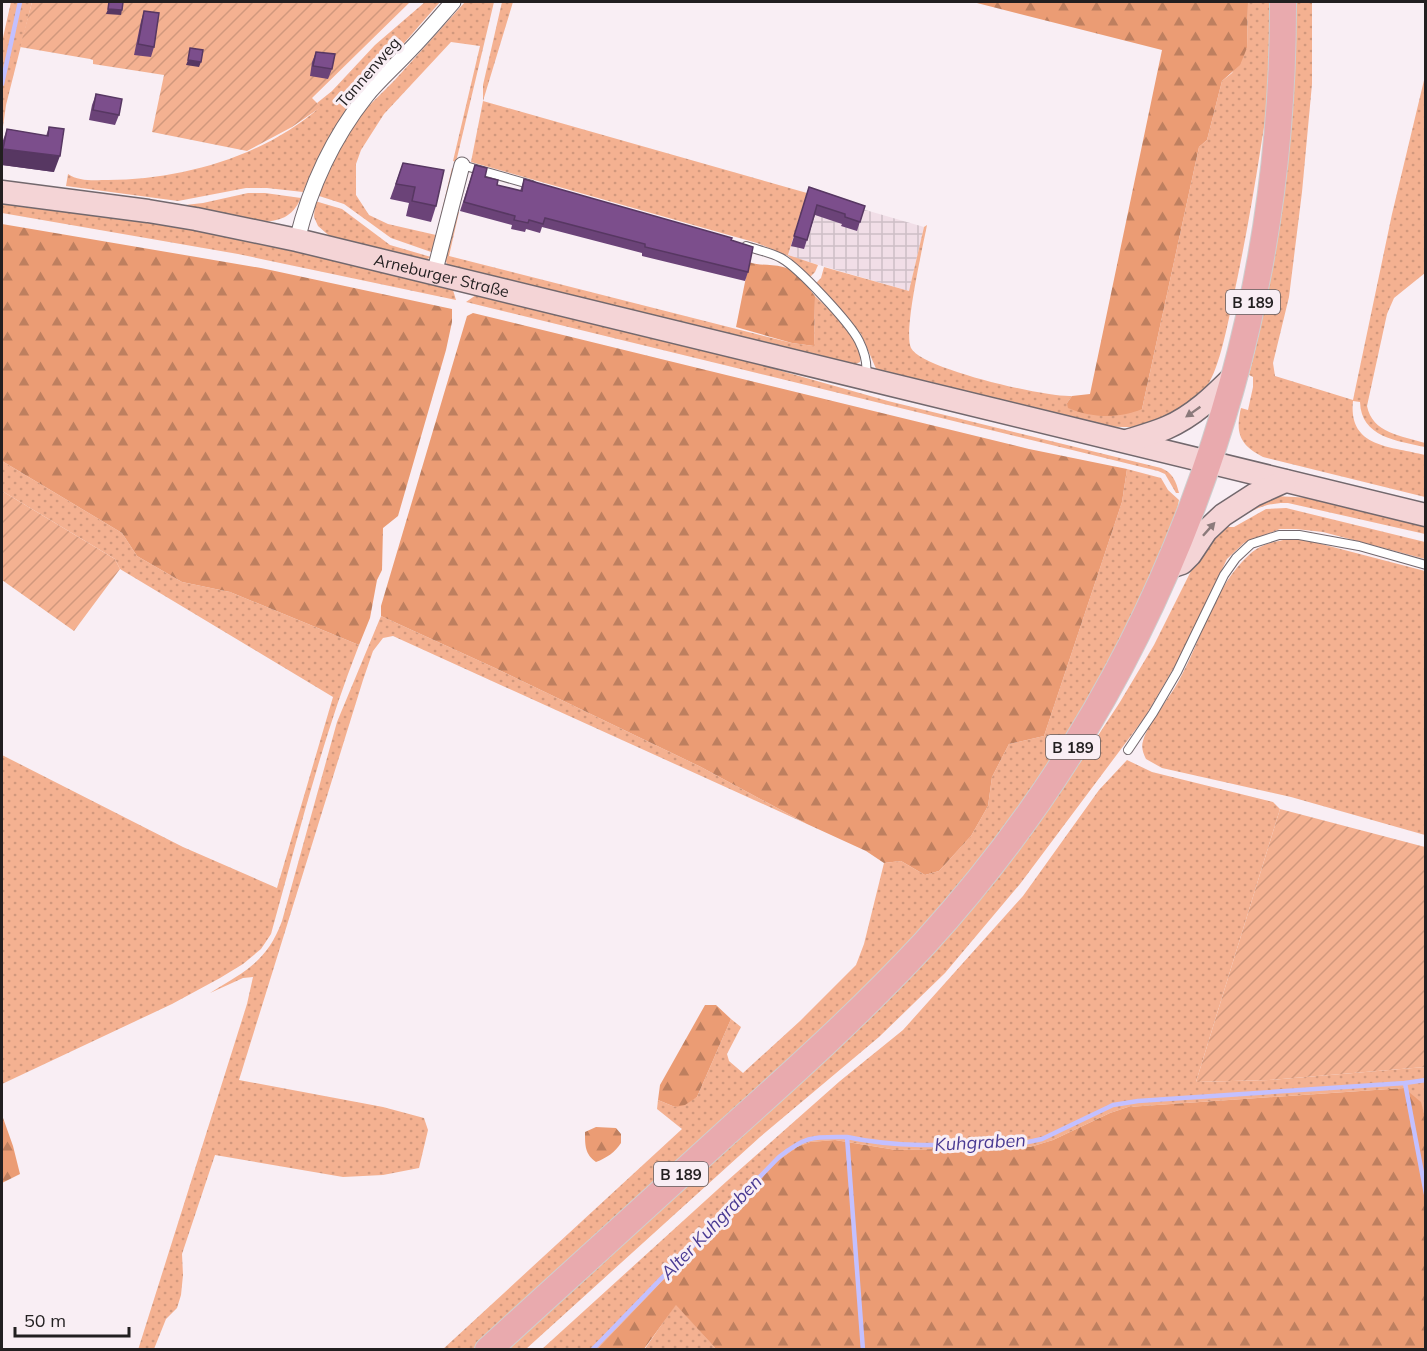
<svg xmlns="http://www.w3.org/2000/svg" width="1427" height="1351" font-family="Mulish,sans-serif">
<defs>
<pattern id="industrial-grid" width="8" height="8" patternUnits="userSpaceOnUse" patternTransform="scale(1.5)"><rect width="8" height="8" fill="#f1dee7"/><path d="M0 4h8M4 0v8" fill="none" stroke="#cebec6"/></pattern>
<pattern id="grass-dots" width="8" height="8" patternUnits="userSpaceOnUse" patternTransform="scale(1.5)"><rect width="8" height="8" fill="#f4b191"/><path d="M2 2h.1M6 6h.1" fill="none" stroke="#d1987d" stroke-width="1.8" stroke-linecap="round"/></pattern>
<pattern id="forest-firs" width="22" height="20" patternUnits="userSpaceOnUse" patternTransform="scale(1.5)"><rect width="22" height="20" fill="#eb9c74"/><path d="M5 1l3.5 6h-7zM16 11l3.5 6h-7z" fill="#be7f5f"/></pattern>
<pattern id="garden-furrows" width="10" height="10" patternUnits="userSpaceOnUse" patternTransform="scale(1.5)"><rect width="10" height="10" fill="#f4b191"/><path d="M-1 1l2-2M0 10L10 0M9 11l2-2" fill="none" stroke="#d1987d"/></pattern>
</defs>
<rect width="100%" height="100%" fill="#f9eef4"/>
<path fill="url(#industrial-grid)" d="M807,193l117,34 -15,64 -121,-35z"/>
<path fill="url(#grass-dots)" d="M11,2h21l-26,103 -4,29v-92z
M425,2h15c-51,59 -107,117 -137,190l-36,-4h-21l-68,13 -112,-15 2,-12c11,8 28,6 40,6 73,0 157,-24 212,-73l-3,-4 15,-12 43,-46z
M465,2h29l-38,160 -3,-1 27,-115 -29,-4 -67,72 -23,36 -5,14v31l13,20 19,9 48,11 16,-67 3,1 -21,84 -43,-15 -47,-34 -28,-9c11,-29 28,-61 48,-84 13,-14 27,-26 39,-40 21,-23 41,-46 62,-69z
M502,2h11l-30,99 324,92 -19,62 30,10 -3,7 -5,5 -22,-21 -31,-13 -286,-81 12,-61v-16z
M1248,2h26c-2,28 -2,57 -5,86 -1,19 -5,39 -8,58 -8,52 -17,102 -28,153 -5,23 -13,68 -26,87 -22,32 -61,45 -99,40l-231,-55 -16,-37 -45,-51 5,-5 3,-11 85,24 15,-64 3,-2c-4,21 -24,107 -16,123 10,21 137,50 161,48l-5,7 75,6 57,-262 8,-7 15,-59 10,-8 15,-25z
M1292,2h20v82l-10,108 -13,105 -16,66 2,13 78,24 39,-186 33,-138v197l-31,25 -7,16 -20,92c5,27 35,30 58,37v4c-28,-6 -64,-10 -65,-45l-7,-1c-5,47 38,45 72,54v42l-162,-40c-23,-12 -28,-23 -22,-49l7,2 5,-23v-10l-4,-2c22,-86 36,-174 41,-263 2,-37 2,-74 2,-110z
M248,193h17l36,5c-9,20 -21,23 -42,24l-83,-16 27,-3z
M2,201l116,15 164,30 166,40 5,4 3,10 -218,-46 -236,-41z
M315,201l27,8 48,36 41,12 -9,5 -88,-22 -16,-14 -4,-9z
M455,212h4l-10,44 343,87 22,3 1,-50c15,15 49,43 45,66l-8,4 -404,-98 -4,-14z
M476,295l228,54 184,52 273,67c12,5 15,13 18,25h-3l-11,-19 -7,-3 -692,-169z
M2,461l120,72 15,23 45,26 48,10 129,53c-37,94 -61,192 -88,289l-10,15 -18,15 -23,14 -48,26 -170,80v-329l181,92 94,41 56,-191 -213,-128 -5,-10 -113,-68z
M1127,469l34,9 7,12 11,10 -3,15 -15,36 -57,126 -98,152 -123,145 -245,226 -165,149 -31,1 240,-221 -25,-20 1,-9 17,7 22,-10 34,-78 10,8 -14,27 2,7 14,12 57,-52 56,-56 8,-21 20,-81 17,-2 24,14 14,-4 32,-35 17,-30 4,-29 17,-33 35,-8 78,-234z
M1275,496l38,2 112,26v10l-137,-31c-21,-1 -35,7 -53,17l2,-7z
M1286,508l139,34v17l-102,-27 -27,-3h-16l-36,14 -17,16 -48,100 -34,58 -125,167 -75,89 -66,64 -119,100 -234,212 -25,1 518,-507 63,-83 38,-58 34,-57 50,-100 22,-18h8l32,-18z
M1288,539l18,1 119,31v264l-134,-38 -129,-29 -16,-9c-3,-6 -5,-12 -3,-18 5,-18 26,-42 35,-59 24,-42 35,-95 72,-128 11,-10 23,-12 38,-15z
M381,616l114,52 206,99 106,57 -414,-188 -10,2 -10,13 -10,29 -124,400 144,27 41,11 4,12 -9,38 -36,7 -40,2 -128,-22 -33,99 1,21 -2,20 -4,13 -11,11 -12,30 -16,1 109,-346 6,-27 -10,1 -33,15c35,-22 57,-31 72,-72l55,-199z
M1127,760l25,12 121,30 7,7 -84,273 73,-2 156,-13v50l-5,-15 -17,-14 -275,19 -18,6 -57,27 -23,7 -134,3 -61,-10 -25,2 -13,5 -21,15 -179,187 -56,1 186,-169 113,-100 63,-51 120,-134 76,-106z
M676,1304l40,45 -72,1z"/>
<path fill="url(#forest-firs)" d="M973,2h275l-1,46 -7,17 -18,16 -15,59 -8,7 -57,262c-23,10 -51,9 -74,-1l-1,-5 5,-7 18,-2 72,-344z
M2,224l259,44 191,41v13l-6,28 -48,166 -15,12 -1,42 -5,10 -7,38 -11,27 -129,-53 -48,-10 -45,-26 -15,-23 -120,-72z
M749,262c11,4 22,2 34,5 14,3 24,19 32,29l-1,50 -22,-3 -56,-16z
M473,313l556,136 98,20 -5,33 -78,234 -35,8 -17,33 -4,29 -17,30 -32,35 -14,4 -24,-14 -17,2 -18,-12 -59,-27 -106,-57 -206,-99 -114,-52v-10l86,-290z
M705,1005h11l15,14 -34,78 -12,8 -10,2 -17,-7 2,-15z
M1404,1088l17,14 4,15v232h-709l-40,-44 -32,44h-47l179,-187 21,-15 13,-5 25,-2 61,10 134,-3 23,-7 57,-27 18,-6z
M2,1115l11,31 7,28 -18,9z
M596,1127l20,1 5,6v9c-6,9 -14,15 -25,19 -11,-8 -11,-16 -11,-30z"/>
<path fill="url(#garden-furrows)" d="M32,2h378l-98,96 9,9 -29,20 -45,24 -95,-19 12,-57 -71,-11v-4l-3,-1 -70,-12z
M2,491l113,68 5,10 -46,62 -72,-51z
M1280,809l145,38v220l-156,13 -73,2z"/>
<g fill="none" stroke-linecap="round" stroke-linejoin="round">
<path stroke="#c3c0ff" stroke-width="4.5" d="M2,84l18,-82
M1405,1083l21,111
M592,1350l187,-193c28,-22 34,-20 68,-20
M863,1350l-16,-213c59,13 121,7 181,5l14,-3 71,-34 25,-4 267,-18 21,-3"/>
<defs>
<path id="service" d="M462,165l70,20
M746,246c11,4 24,6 35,12 18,10 69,65 78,83 6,12 9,23 7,36
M1128,750l25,-37 24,-41 47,-97 12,-17 15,-14 28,-9h20l60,11 67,19"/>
<path id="minor" d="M297,240c13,-53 35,-101 69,-144 12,-15 28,-29 41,-43 16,-16 31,-34 46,-51
M434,274l28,-109"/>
<g id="secondary">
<path id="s1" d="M2,192l146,19 48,8 101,21 1129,275"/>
<path d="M1127,441c13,-4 27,-8 39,-13 28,-12 49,-33 70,-54"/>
<path d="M1167,568l15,-5 8,-8 16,-24 17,-16 31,-20 31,-14"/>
</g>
<path id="primary" d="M488,1350c79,-72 157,-143 236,-215 69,-62 138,-124 201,-192 235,-257 359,-595 358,-941"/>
</defs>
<use href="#service" stroke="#72686d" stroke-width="10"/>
<use href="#minor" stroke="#72686d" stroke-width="17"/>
<use href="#secondary" stroke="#72686d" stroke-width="25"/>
<use href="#primary" stroke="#cecece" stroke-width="28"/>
<use href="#service" stroke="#fff" stroke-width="8"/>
<use href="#minor" stroke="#fff" stroke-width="15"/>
<use href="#secondary" stroke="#f4d4d6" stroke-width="22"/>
<use href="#primary" stroke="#e9aaae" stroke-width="26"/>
</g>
<path fill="#6b4378" d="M144,11l10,36 -3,10 -17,-2 7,-34z
M316,52l16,17 -4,10 -18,-3 2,-14z
M96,94l23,21 -4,10 -26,-5 3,-15z
M49,127l5,45 -52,-7v-22l5,-14 39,7z
M403,163l33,43 -5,16 -25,-6 3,-13 -19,-4z
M475,165l10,12 12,8 23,6 4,-12 207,61 17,32 -3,9 -103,-25v-3l-100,-26 -2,6 -14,-4 -1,3 -14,-3 1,-4 -52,-14z
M809,187l56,19 -8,25 -16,-5 1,-2 -27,-9 -11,34 -13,-3z"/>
<path fill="#573762" d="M108,9l14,1 -1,5 -15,-1z
M188,60l13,2 -2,5 -13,-2z
M3,149l57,7 -6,16 -52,-7v-11z"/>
<path fill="#7c4e8c" stroke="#573762" stroke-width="1.5" d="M109,2h14l-1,8 -14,-1z
M144,11l15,2 -5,34 -16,-3z
M190,48l13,2 -2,12 -13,-2z
M316,52l19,2 -3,15 -19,-3z
M96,94l26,5 -3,16 -26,-5z
M49,127l15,2 -4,27 -57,-7 4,-20 41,7z
M403,163l41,7 -8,36 -24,-5 3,-14 -19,-3z
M475,165l12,3 -2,9 13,3 -1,5 25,6 2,-12 208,59 -1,2 22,7 -5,25 -103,-25v-3l-100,-26 -2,6 -14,-4 -1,3 -14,-3 1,-4 -51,-14z
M809,187l56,19 -5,16 -15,-5v-3l-28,-9 -10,35 -13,-4z"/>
<defs><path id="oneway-solid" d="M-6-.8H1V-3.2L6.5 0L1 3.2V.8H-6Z" transform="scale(1.5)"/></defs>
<g fill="#8b7a7b">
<use href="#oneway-solid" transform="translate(1193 412) rotate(145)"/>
<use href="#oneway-solid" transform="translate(1209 529) rotate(-48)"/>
</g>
<g text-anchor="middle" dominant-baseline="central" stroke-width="6" stroke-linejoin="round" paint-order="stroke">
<g fill="#f9eef4" stroke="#625d60" stroke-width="1.5">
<rect x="1226" y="290" width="54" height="24" rx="4.5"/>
<rect x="1046" y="735" width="54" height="24" rx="4.5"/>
<rect x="654" y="1162" width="54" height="24" rx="4.5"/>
</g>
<g font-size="15" font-weight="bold" fill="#221f20">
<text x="1253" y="302">B 189</text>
<text x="1073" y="747">B 189</text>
<text x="681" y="1174">B 189</text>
</g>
<g font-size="16" fill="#221f20" stroke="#f9eef4">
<text transform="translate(368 72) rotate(-49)">Tannenweg</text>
<text stroke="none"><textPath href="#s1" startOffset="448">Arneburger Straße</textPath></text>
</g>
<g font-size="18" font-style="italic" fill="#493a93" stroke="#f9eef4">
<text transform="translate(980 1142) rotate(-3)">Kuhgraben</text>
<text transform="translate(711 1227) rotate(-46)">Alter Kuhgraben</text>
</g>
</g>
<rect width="1427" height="1351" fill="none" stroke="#221f20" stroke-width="6"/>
<path d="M15 1327v9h114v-9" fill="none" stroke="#221f20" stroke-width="3"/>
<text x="24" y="1327" font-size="18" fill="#221f20" stroke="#f9eef4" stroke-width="4.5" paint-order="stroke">50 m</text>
</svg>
